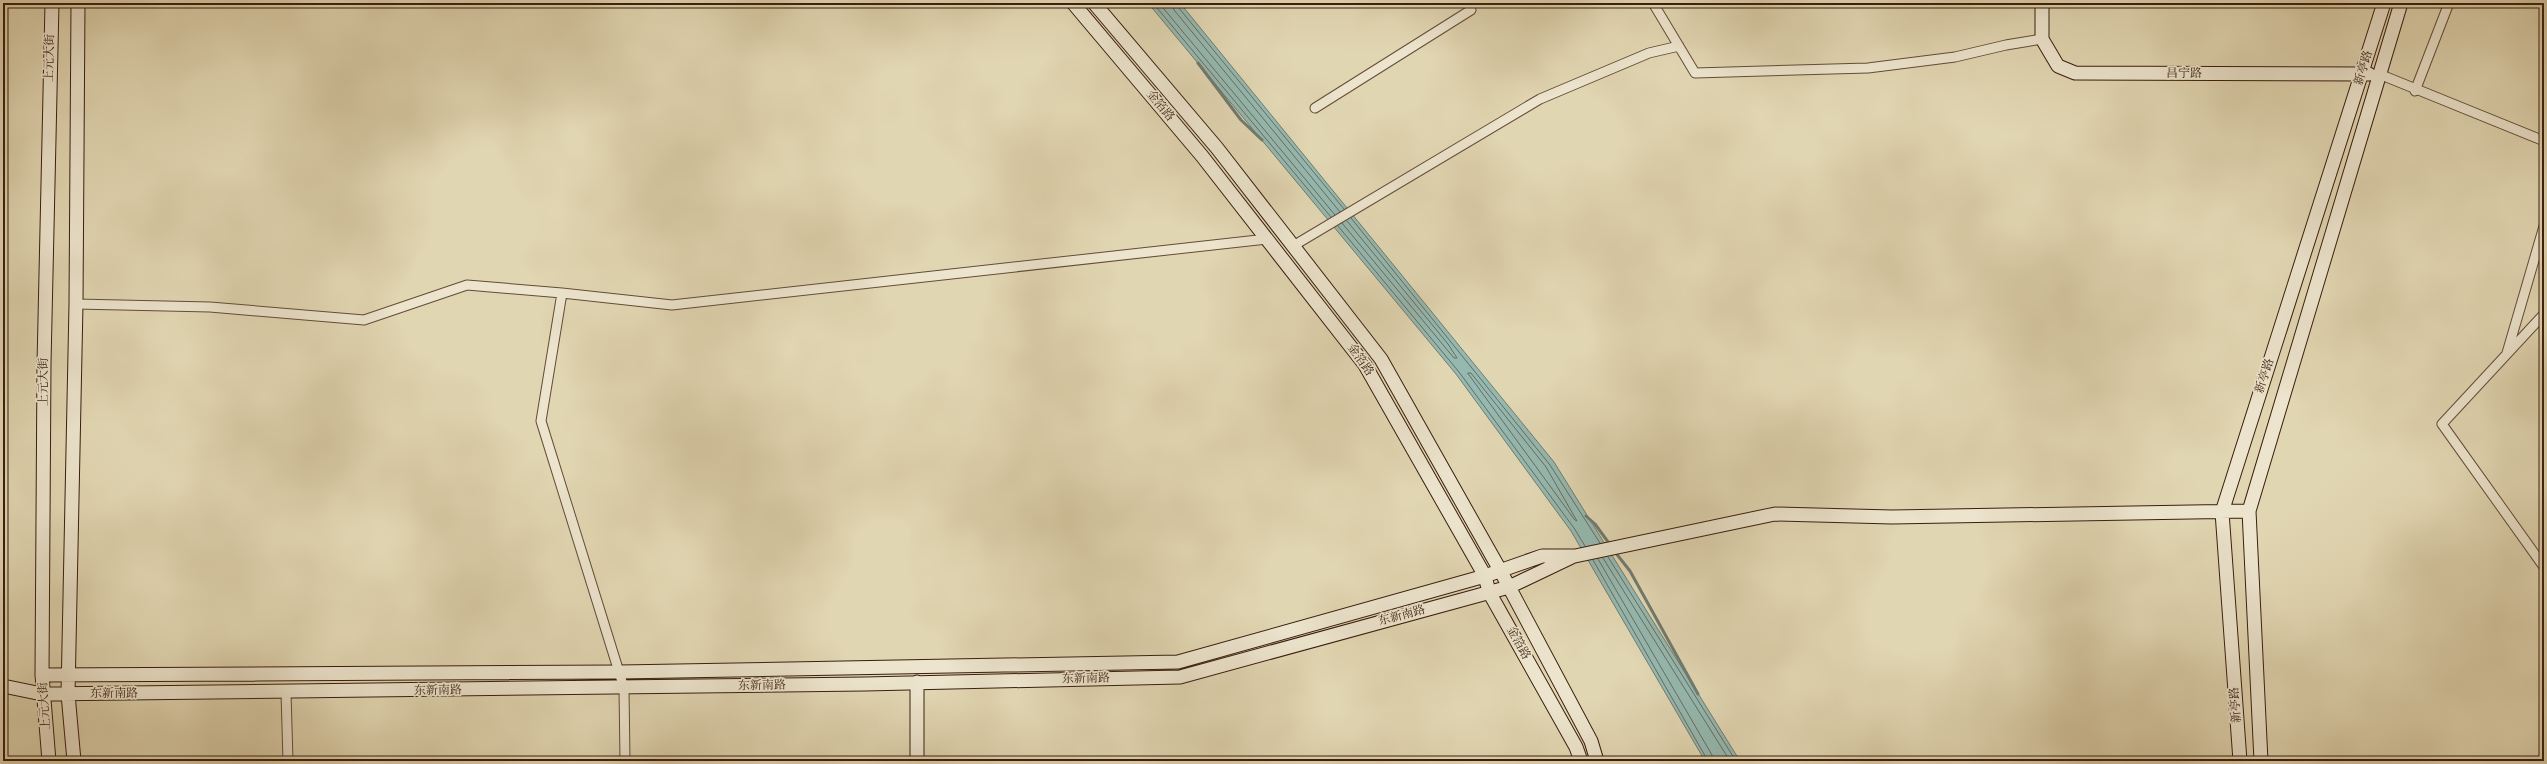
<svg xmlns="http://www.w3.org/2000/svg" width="2547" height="764" font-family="'Old Standard TT','Noto Serif SC',serif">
<rect width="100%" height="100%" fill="#e1d6b2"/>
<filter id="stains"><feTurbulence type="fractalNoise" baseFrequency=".005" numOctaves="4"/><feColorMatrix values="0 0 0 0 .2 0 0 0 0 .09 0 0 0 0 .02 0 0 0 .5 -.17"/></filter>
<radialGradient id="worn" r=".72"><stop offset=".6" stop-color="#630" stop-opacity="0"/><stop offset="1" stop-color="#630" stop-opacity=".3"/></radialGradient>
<path fill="#95b9b1" stroke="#707b70" d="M1148,3h32l374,459 186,299h-35l-134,-230 -115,-157z"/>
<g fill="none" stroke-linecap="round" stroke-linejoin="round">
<path stroke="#676c60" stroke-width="1" d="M1153,3l178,214
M1159,3l176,212
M1172,3l2,7 166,202
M1177,3l1,4 166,202
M1351,218l199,247 50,78
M1342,223l112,135h3l-9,-14 -101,-123
M1338,226l121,146 115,156 11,18
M1468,373h3l75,94 31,54 -2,-1z
M1608,557l128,204
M1603,558l127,203
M1598,559l114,196 1,6
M1593,560l115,201"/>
<path stroke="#707b70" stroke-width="3" d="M1198,63l43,57 21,20
M1586,516l9,8 16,22
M1615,552l15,19 68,123"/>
<defs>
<path id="street" d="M1653,3l42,70 173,-5 87,-11 51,-12 36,-6
M2379,74l165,67
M2415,91l34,-88
M1315,108l156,-98
M1293,246l247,-147 109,-46 30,-7
M76,304l134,3 154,13 103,-35 95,8
M2544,314l-102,110 102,143
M2507,353l37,-127
M286,693l2,68
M625,761l-1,-73 -83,-267 21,-128 110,12 595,-66"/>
<path id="secondary" d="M1073,3l129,153 163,209 120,211 4,16 87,155 5,14
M1094,3l123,145 164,211 119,211 91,171 6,20
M2042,3v36l16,27 17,7 294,1
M42,675l578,-3 558,-10 307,-86 57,-20h33l200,-42 117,3 357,-6
M917,682v79
M3,686l39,8 823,-10 315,-7 329,-90 63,-30
M49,761l-7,-86 2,-311 8,-361
M74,761l-6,-67 8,-390 2,-301
M2240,761l-18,-249 162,-509
M2261,761l-12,-250 152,-508"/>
</defs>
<use href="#street" stroke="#634c37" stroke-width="11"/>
<use href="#secondary" stroke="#391e0e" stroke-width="15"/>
<use href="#street" stroke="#ece4cd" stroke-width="9"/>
<use href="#secondary" stroke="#ece4cd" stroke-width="13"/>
</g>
<g text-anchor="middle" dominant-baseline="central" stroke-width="3.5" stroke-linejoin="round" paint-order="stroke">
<g font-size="12" fill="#391e0e" stroke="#ece4cd">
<text transform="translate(50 58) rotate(-89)">上元大街</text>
<text transform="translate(2364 68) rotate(-73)">新亭路</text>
<text x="2184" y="74">昌宁路</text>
<text transform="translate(1160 106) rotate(50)">金箔路</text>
<text transform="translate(1360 360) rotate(55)">金箔路</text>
<text transform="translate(2265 376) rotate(-72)">新亭路</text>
<text transform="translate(44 382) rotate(-90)">上元大街</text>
<text transform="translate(1402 616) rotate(-15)">东新南路</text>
<text transform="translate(1518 643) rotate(61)">金箔路</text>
<text transform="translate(1086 679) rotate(-1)">东新南路</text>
<text transform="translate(762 686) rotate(-1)">东新南路</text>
<text transform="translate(438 691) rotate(-1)">东新南路</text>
<text x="114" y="694">东新南路</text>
<text transform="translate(2236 705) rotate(-94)">新亭路</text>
<text transform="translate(45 706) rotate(-94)">上元大街</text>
</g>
</g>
<rect width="2547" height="764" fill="none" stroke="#e1d6b2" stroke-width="16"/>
<rect x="4" y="4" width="2539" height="756" fill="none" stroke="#391e0e" stroke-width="2"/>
<rect x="8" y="8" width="2531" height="748" fill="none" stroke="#391e0e"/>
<rect width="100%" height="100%" filter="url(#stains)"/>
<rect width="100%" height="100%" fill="url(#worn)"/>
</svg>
